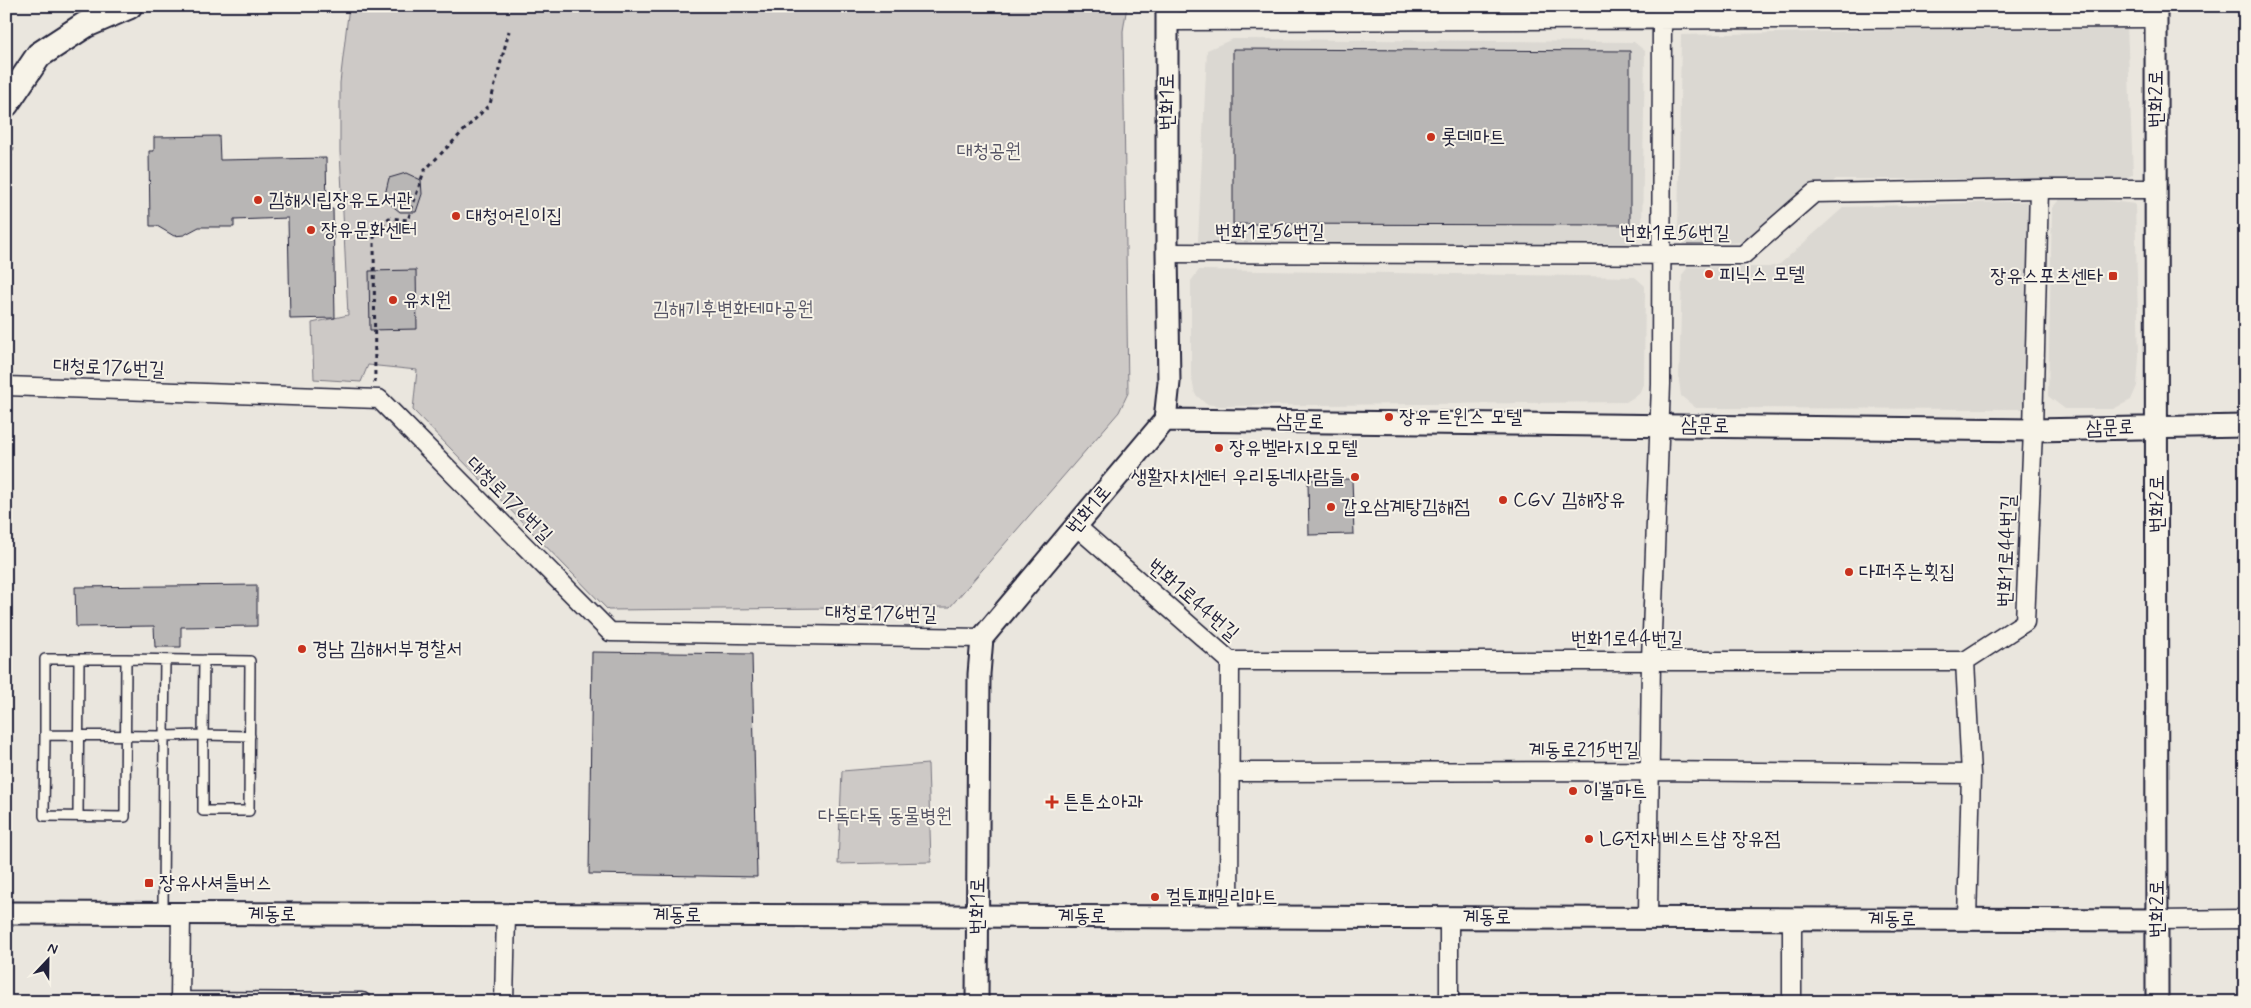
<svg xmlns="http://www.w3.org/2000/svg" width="2251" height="1008" font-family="Mynerve,'Poor Story',sans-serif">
<rect width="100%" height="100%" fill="#eae6de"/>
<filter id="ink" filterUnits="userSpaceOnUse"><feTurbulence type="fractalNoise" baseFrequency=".02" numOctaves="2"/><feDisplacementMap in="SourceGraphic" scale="10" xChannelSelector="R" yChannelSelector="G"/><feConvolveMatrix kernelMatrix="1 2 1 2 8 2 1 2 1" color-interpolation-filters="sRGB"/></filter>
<g filter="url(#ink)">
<path fill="#dbd8d2" d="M2127,25l6,149 -7,5h-290l-69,62 -82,4 -7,-11 3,-199z
M1233,39l401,3 11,9 -3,181 -8,15 -421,2 -15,-8 9,-191z
M2063,195l72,9 4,152 -2,30 -6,14 -18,9h-48l-17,-13 4,-188z
M2033,201l-1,195 -8,13 -328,-1 -15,-12 -2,-16 3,-105 6,-8h81l11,-3 64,-57z
M1199,270l436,7 10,9 -1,96 -5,12 -13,8 -406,4 -14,-2 -11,-10 -4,-19v-94z"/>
<path fill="#cdc9c6" stroke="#787680" d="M349,6h287l145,5 76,-5h270l-4,25 5,362 -9,19 -169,195 -342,3 -195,-200 4,-40 -49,-5 -7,17 -47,-3 -2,-56 36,-8 -8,-164v-68z
M928,764l3,98 -93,2 4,-93z"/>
<path fill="#b8b6b5" stroke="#22223b" d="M1233,49l397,2v174l-397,-1z
M219,136l1,24 106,-2 1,51h6l2,109 -45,1 -2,-101 -54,2v7h-35l-15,8 -10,1 -17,-10h-7l-1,-75h5v-14z
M406,173l15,7 1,14 -6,18h-16l-16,-13 5,-21z
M416,270l1,59 -47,1 -1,-59z
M1352,479l2,55 -45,1 -1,-55z
M257,585v41l-76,1v20h-26l-1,-21 -78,1 -1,-40z
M592,652l160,2 5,223 -168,-3z"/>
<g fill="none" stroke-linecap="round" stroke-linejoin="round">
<defs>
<path id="service" d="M126,659l124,2 -1,150h-46v-76l-39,1 1,-76
M204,660l-1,75 47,1
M45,735v-76h81l-1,158 -81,-1 1,-81 119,1 -1,177
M78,816l1,-157"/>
<path id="minor" d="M1167,21l989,-3
M2039,189h117
M6,386l373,13 231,233 372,6
M1076,526l154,135h735l60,-39 8,-192 6,-241 -225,4 -71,62 -576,-2
M1229,772l422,-1 320,3 -6,-113
M1229,917l1,-256
M1648,918l3,-258 10,-276 1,-378
M1967,919l4,-145
M2157,920l88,-1
M180,1001l182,1
M180,1002l1,-89
M504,1002l2,-88
M1449,1002v-85
M1792,1002v-84"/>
<path id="tertiary" d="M2156,6l1,996
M1165,420l868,10 212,-4
M6,913l2151,7
M977,1002l2,-328 3,-36 183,-218 4,-38 -2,-129v-247"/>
<path id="secondary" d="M6,104l33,-49 46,-30 44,-19"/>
</defs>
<use href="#service" stroke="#22223b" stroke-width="12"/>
<use href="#minor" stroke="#22223b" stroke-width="21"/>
<use href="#tertiary" stroke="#22223b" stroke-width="25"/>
<use href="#secondary" stroke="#22223b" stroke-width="29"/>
<path stroke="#22223b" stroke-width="3" stroke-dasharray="4 4" stroke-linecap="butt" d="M6,174l7,-27
M375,383l-1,-146 15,-19 19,2 16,-49 66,-67 19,-73"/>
<use href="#service" stroke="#f7f3e8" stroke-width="9"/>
<use href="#minor" stroke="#f7f3e8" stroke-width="18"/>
<use href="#tertiary" stroke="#f7f3e8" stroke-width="21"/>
<use href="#secondary" stroke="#f7f3e8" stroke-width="25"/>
</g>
</g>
<g fill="#c8321e" stroke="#f7f3e8" stroke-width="2">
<circle cx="1431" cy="137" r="5"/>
<circle cx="258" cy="200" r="5"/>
<circle cx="456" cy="216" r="5"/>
<circle cx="311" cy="230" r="5"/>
<circle cx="1709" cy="274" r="5"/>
<rect x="2108" y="271" width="10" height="10" rx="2.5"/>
<circle cx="393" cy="300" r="5"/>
<circle cx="1389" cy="417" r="5"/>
<circle cx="1219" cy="448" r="5"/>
<circle cx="1355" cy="477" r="5"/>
<circle cx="1503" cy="500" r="5"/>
<circle cx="1331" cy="507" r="5"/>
<circle cx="1849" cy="572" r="5"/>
<circle cx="302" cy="649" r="5"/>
<circle cx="1573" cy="791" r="5"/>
<path d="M1049.5 794.5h5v5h5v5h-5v5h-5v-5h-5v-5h5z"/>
<circle cx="1589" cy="839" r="5"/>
<rect x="144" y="878" width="10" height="10" rx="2.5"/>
<circle cx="1155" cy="897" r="5"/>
</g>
<g text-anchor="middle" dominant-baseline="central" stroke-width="4" stroke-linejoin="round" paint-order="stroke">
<g font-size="20" fill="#22223b" stroke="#f7f3e8">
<text transform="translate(2156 99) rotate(-90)">번화2로</text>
<text transform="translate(1167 102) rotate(-90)">번화1로</text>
<text x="1270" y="232">번화1로56번길</text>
<text x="1675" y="233">번화1로56번길</text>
<text transform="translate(109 368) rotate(2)">대청로176번길</text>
<text transform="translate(1300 422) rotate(1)">삼문로</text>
<text transform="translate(1705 426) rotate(1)">삼문로</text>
<text transform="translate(2110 428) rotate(-2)">삼문로</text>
<text transform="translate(509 500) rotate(45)">대청로176번길</text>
<text transform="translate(2157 504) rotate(-90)">번화2로</text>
<text transform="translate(1089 510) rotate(-50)">번화1로</text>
<text transform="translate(2007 551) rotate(-88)">번화1로44번길</text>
<text transform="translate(1193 600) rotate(41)">번화1로44번길</text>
<text transform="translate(881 614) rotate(1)">대청로176번길</text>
<text x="1627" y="639">번화1로44번길</text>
<text x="1584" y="750">계동로215번길</text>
<text transform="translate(978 906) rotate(-89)">번화1로</text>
<text transform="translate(2157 909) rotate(-90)">번화2로</text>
<text x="272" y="914">계동로</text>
<text x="677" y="915">계동로</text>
<text x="1082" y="916">계동로</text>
<text x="1487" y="917">계동로</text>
<text x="1892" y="919">계동로</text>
</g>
<g font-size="20" fill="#22223b" stroke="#f7f3e8" text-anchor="start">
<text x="1441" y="137">롯데마트</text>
<text x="268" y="200">김해시립장유도서관</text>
<text x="466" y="216">대청어린이집</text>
<text x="321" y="230">장유문화센터</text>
<text x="1719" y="274">피닉스 모텔</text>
<text x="2103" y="276" text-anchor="end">장유스포츠센타</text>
<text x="403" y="300">유치원</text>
<text x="1399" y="417">장유 트윈스 모텔</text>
<text x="1229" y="448">장유벨라지오모텔</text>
<text x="1345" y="477" text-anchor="end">생활자치센터 우리동네사람들</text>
<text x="1513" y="500">CGV 김해장유</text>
<text x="1341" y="507">갑오삼계탕김해점</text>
<text x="1859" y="572">다퍼주는횟집</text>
<text x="312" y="649">경남 김해서부경찰서</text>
<text x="1583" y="791">이불마트</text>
<text x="1063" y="802">튼튼소아과</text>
<text x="1599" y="839">LG전자 베스트샵 장유점</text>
<text x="159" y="883">장유사셔틀버스</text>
<text x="1165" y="897">컬투패밀리마트</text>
</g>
<g font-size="20" fill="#555465" stroke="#f7f3e8">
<text x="989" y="151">대청공원</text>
<text x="733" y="309">김해기후변화테마공원</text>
<text x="885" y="816">다독다독 동물병원</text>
</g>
</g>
<rect width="2251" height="1008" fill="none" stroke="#f7f3e8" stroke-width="25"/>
<rect x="12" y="12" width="2226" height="983" fill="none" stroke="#22223b" stroke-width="2" filter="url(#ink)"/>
<g transform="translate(48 960) rotate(22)" stroke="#f7f3e8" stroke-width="4" paint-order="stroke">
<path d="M0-4L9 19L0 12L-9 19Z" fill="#22223b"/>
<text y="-8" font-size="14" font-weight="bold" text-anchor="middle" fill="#22223b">N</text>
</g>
</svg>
